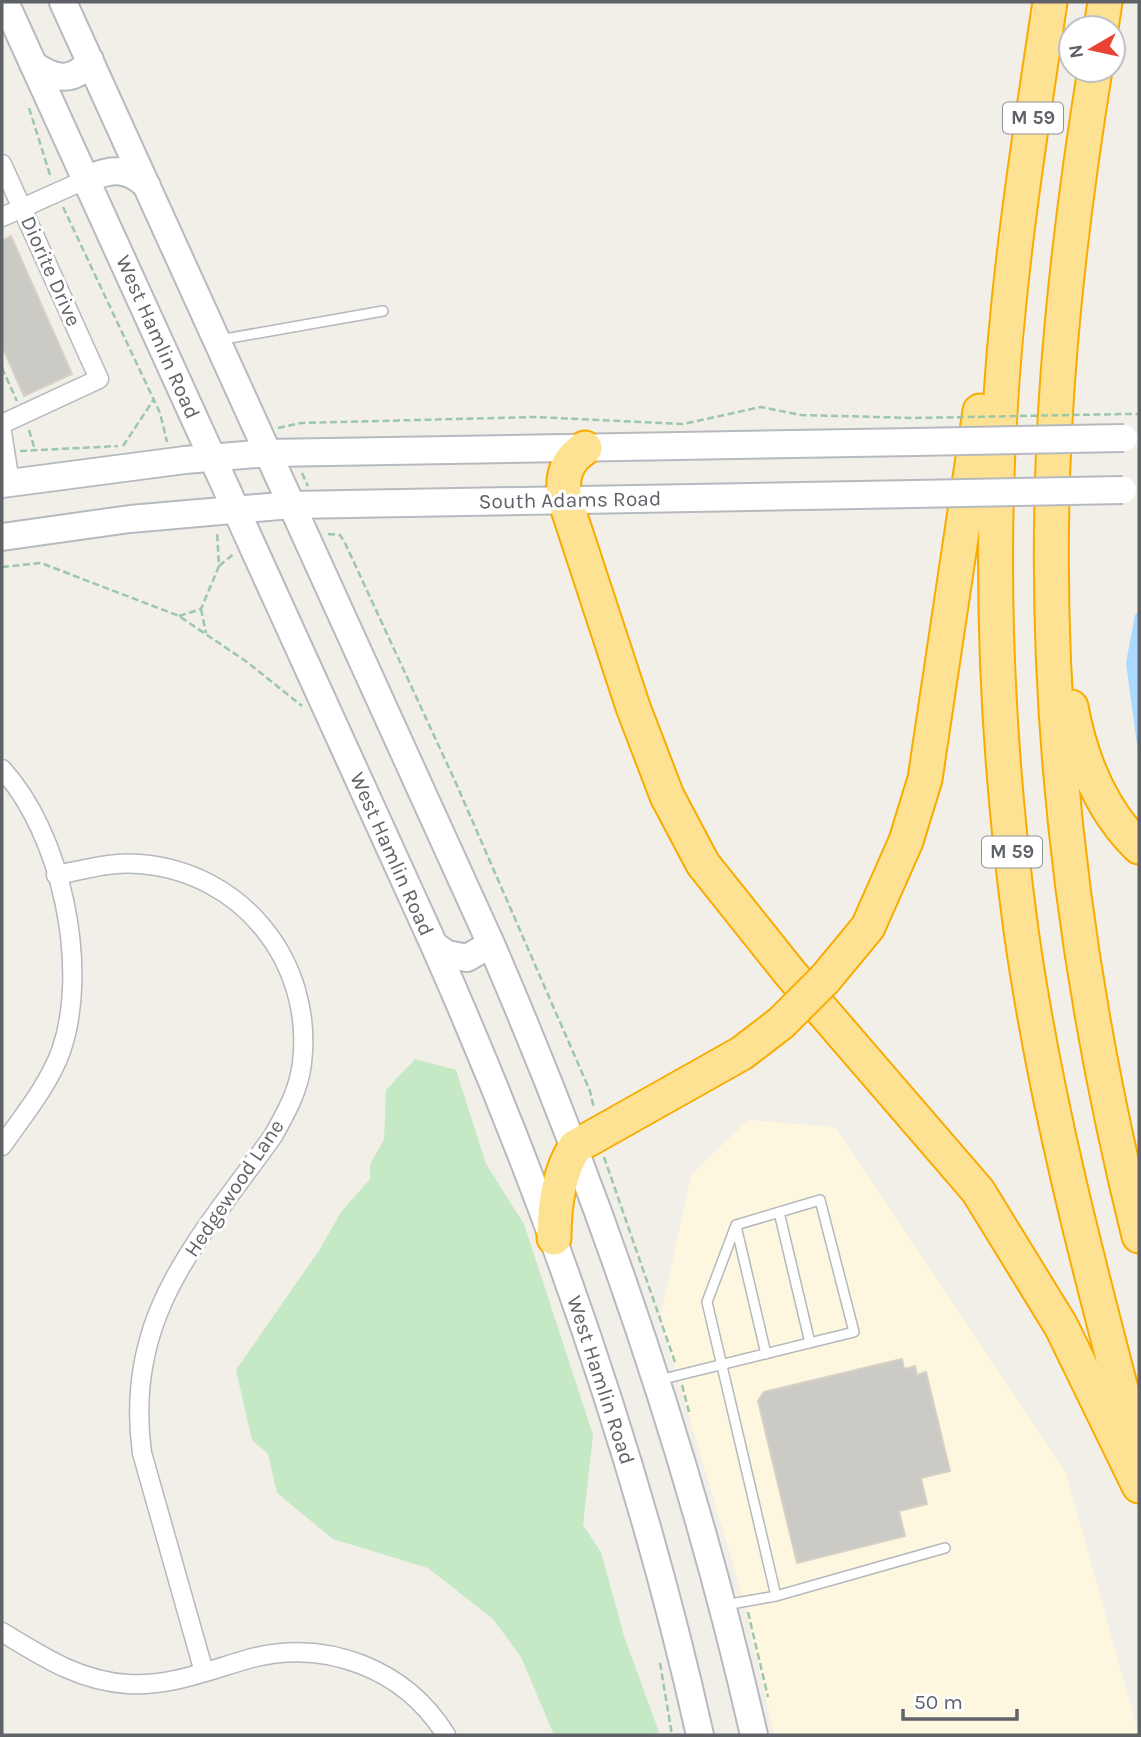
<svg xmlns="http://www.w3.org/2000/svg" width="1141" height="1737" font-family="Karla,sans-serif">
<rect width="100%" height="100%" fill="#f1efe8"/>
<path fill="#fef7e0" d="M748,1120l87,7 231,346 73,262h-365l-30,-134 -84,-282 31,-144z"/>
<path fill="#c5e8c5" d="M415,1059l41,11 30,94 38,60 69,211 -10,90 18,27 23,84 35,96 -7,3h-98l-33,-78 -28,-38 -65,-51 -95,-29 -56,-46 -9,-39 -16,-14 -16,-70 84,-121 21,-37 29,-33v-15l14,-24 2,-50z"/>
<path fill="#aadaff" d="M1139,611v148l-13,-96 9,-48z"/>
<path fill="#cccac5" stroke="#d6d1c6" stroke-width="2" d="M11,236l61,138 -48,22 -22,-50v-105z
M902,1359l2,10 11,-3 2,9 9,-3 24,99 -29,7 6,26 -28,7 6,25 -108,27 -39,-162 6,-9z"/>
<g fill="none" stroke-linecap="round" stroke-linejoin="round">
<defs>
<path id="lane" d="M219,340l164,-29
M779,1212l31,131
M736,1226l30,128
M659,1380c65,-16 130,-32 195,-48l-34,-132 -84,25 -29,77 69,294
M725,1605l51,-9 169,-48"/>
<path id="street" d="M2,164l97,215 -97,45
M2,217l85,-38
M2,432l8,51
M2,769c59,64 88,198 59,282 -13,35 -38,65 -59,95
M56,875c28,-5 56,-14 84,-11 102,8 174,98 162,199 -3,27 -16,50 -29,73 -74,104 -150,179 -131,317l62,219
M2,1632c41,25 77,49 126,52 42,3 84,-15 124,-26 75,-19 153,11 194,77"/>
<path id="secondary" d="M5,2l429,943c113,255 205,518 266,790
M63,2l428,942c111,257 201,519 263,791
M33,64c19,15 42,20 57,-4
M87,179c24,-11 41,-12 60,7
M2,484l183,-24 83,-7 647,-11
M2,537l128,-18 161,-14 622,-11
M434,945l13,9 20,4 24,-14"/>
<path id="highway" d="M1050,2c-15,100 -31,200 -41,300 -22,208 -16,421 12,628 25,179 72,353 118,527
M1101,28l4,-26
M1095,70c-23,142 -40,285 -43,429 -6,250 27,496 87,737
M585,448c-20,13 -24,30 -20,52l68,207 34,89 36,68 87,109 188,218 83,135 78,160
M1071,707c10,53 29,102 68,140
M825,979l43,-52 38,-86 19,-62 55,-368
M554,1238c0,-32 4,-64 21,-91l167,-94 39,-30"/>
</defs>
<use href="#lane" stroke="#b5b8bc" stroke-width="12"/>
<use href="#street" stroke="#b5b8bc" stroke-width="21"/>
<use href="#secondary" stroke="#b6babf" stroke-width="30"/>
<use href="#highway" stroke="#f9ab00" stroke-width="37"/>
<path stroke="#9cc7a9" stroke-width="2.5" stroke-dasharray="7 3.5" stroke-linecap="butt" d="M29,108l22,70
M63,207l97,206 7,29
M2,368l15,33
M1125,414h14
M278,428l23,-5 233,-6 149,7 78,-17 40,8 114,3
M29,430l6,20
M123,446l31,-47
M20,451l98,-5
M302,473l6,13
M328,534l12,1 5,8 110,238 135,310 4,18
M219,566l16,-13
M2,567l39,-4 138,53 68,46 55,44
M201,609l5,24
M179,616l22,-7 18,-43 -2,-35
M604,1157l72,208
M682,1385l7,27
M748,1612l20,85
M660,1663l12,72"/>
<use href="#lane" stroke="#fff" stroke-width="9"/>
<use href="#street" stroke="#fff" stroke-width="18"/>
<use href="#secondary" stroke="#fff" stroke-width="26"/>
<use href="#highway" stroke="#fde293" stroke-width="33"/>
<defs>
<path id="secondary-bridge" d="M915,442l209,-4
M913,494l210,-4"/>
<path id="highway-bridge" d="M781,1023l44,-44"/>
</defs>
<use href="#secondary-bridge" stroke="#b6babf" stroke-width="30" stroke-linecap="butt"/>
<use href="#highway-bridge" stroke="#f9ab00" stroke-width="37" stroke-linecap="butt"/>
<path stroke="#9cc7a9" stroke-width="2.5" stroke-dasharray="7 3.5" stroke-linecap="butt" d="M915,418l210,-4"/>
<use href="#secondary-bridge" stroke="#fff" stroke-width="26"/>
<use href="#highway-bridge" stroke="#fde293" stroke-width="33"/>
</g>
<g text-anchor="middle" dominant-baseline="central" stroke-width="6" stroke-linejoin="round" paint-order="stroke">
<g fill="#fff" stroke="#8f9295" stroke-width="2">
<rect x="1003" y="102.5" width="60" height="31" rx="5"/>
<rect x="982" y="836.5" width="60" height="31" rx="5"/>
</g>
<g font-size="19" font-weight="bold" fill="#5f6368">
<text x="1033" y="118">M 59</text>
<text x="1012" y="852">M 59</text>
</g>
<g font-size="21" fill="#5f6368" stroke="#fff">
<text transform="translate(51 271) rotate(66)">Diorite Drive</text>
<text transform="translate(158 337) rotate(66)">West Hamlin Road</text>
<text transform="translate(570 500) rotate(-1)">South Adams Road</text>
<text transform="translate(392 854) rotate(66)">West Hamlin Road</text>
<text transform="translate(234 1188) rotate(-56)">Hedgewood Lane</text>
<text transform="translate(601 1380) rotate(72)">West Hamlin Road</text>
</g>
</g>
<rect width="1141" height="1737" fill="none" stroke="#5f6368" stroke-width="7"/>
<g transform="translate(1092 49) rotate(261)"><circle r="33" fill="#ffffff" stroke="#bfc1c3" stroke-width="2"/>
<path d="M0-5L12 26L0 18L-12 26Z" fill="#ea4335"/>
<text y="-10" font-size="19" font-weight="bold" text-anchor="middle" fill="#5f6368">N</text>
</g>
<path d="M903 1709v10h114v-10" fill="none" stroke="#5f6368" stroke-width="3.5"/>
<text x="914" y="1709" font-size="21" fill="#5f6368" stroke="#ffffff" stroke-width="5" paint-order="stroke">50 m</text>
</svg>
